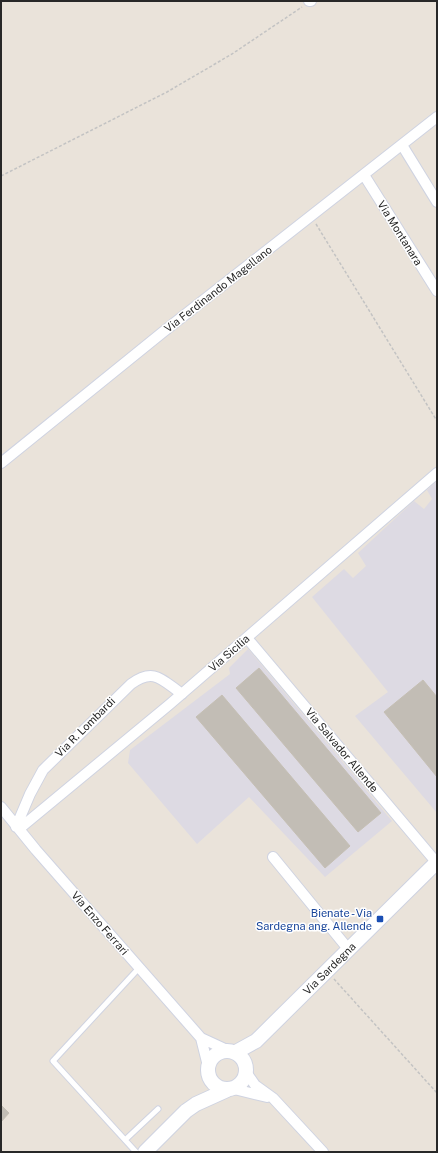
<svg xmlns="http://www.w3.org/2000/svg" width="438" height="1153" font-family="'Public Sans',sans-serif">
<rect width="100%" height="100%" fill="#eae3da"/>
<path fill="#dddae3" d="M437,481v332l-82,-97 33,-24 -76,-95 32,-28 9,9 13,-12 -8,-13 56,-52 10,8 8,-10 -5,-9z
M248,649l144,172 -67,56 -76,-80 -52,47 -69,-81 2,-13 100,-76 -1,-6z"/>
<path fill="#c2bdb5" stroke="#c5bfb4" d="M259,668l122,145 -23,19 -122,-144z
M423,680l14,17v80l-53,-65z
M222,695l128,151 -25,22 -129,-151z
M1,1105l8,8 -8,9z"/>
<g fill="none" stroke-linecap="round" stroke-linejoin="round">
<defs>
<path id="lane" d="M125,1140l33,-31
M136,1152l-83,-91 86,-93"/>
<path id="street" d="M309,1h2
M402,145l35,57
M364,175l73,116
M1,463l162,-131 274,-215
M247,638l190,225
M1,807l35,43 165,188 26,12
M16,827l14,-33 13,-24 88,-86c23,-17 31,-4 51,10
M19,829l151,-125 267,-231
M273,857l76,93
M201,1038l7,28
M246,1072l9,13 18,13 50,54
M234,1089l33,8"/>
<g id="secondary">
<circle cx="227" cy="1070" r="19"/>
<path id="s1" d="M236,1052l20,-11 181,-179"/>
<path d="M145,1152l41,-41 10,-7 31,-14"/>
</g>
</defs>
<use href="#lane" stroke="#cfd3e1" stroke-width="7"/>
<use href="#street" stroke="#cfd3e1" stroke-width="12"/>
<use href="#secondary" stroke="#cfd3e1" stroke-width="16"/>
<path stroke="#c3c3c3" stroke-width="1.5" stroke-dasharray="3 2" stroke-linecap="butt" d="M1,176l166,-84 65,-38 70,-47
M316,224l121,197
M334,979l103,114"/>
<use href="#lane" stroke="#fff" stroke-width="5"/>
<use href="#street" stroke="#fff" stroke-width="10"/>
<use href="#secondary" stroke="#fff" stroke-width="14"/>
</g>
<rect fill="#1a4fb4" stroke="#fff" stroke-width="1.5" x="376" y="915" width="8" height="8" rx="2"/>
<g text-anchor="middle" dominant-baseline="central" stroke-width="3" stroke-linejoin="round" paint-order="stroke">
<g font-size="11" fill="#282828" stroke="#fff">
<text transform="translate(400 233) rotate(58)">Via Montanara</text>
<text transform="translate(218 289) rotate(-38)">Via Ferdinando Magellano</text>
<text transform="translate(229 653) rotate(-41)">Via Sicilia</text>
<text transform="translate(85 727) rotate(-45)">Via R. Lombardi</text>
<text transform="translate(342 750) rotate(50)">Via Salvador Allende</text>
<text transform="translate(100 923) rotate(49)">Via Enzo Ferrari</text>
<text stroke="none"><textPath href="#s1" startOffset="126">Via Sardegna</textPath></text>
</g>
<g font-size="11" fill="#164399" stroke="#fff" text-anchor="end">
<text x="372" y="913">Bienate - Via<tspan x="372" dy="13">Sardegna ang. Allende</tspan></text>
</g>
</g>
<rect width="438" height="1153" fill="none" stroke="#282828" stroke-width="4"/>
</svg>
